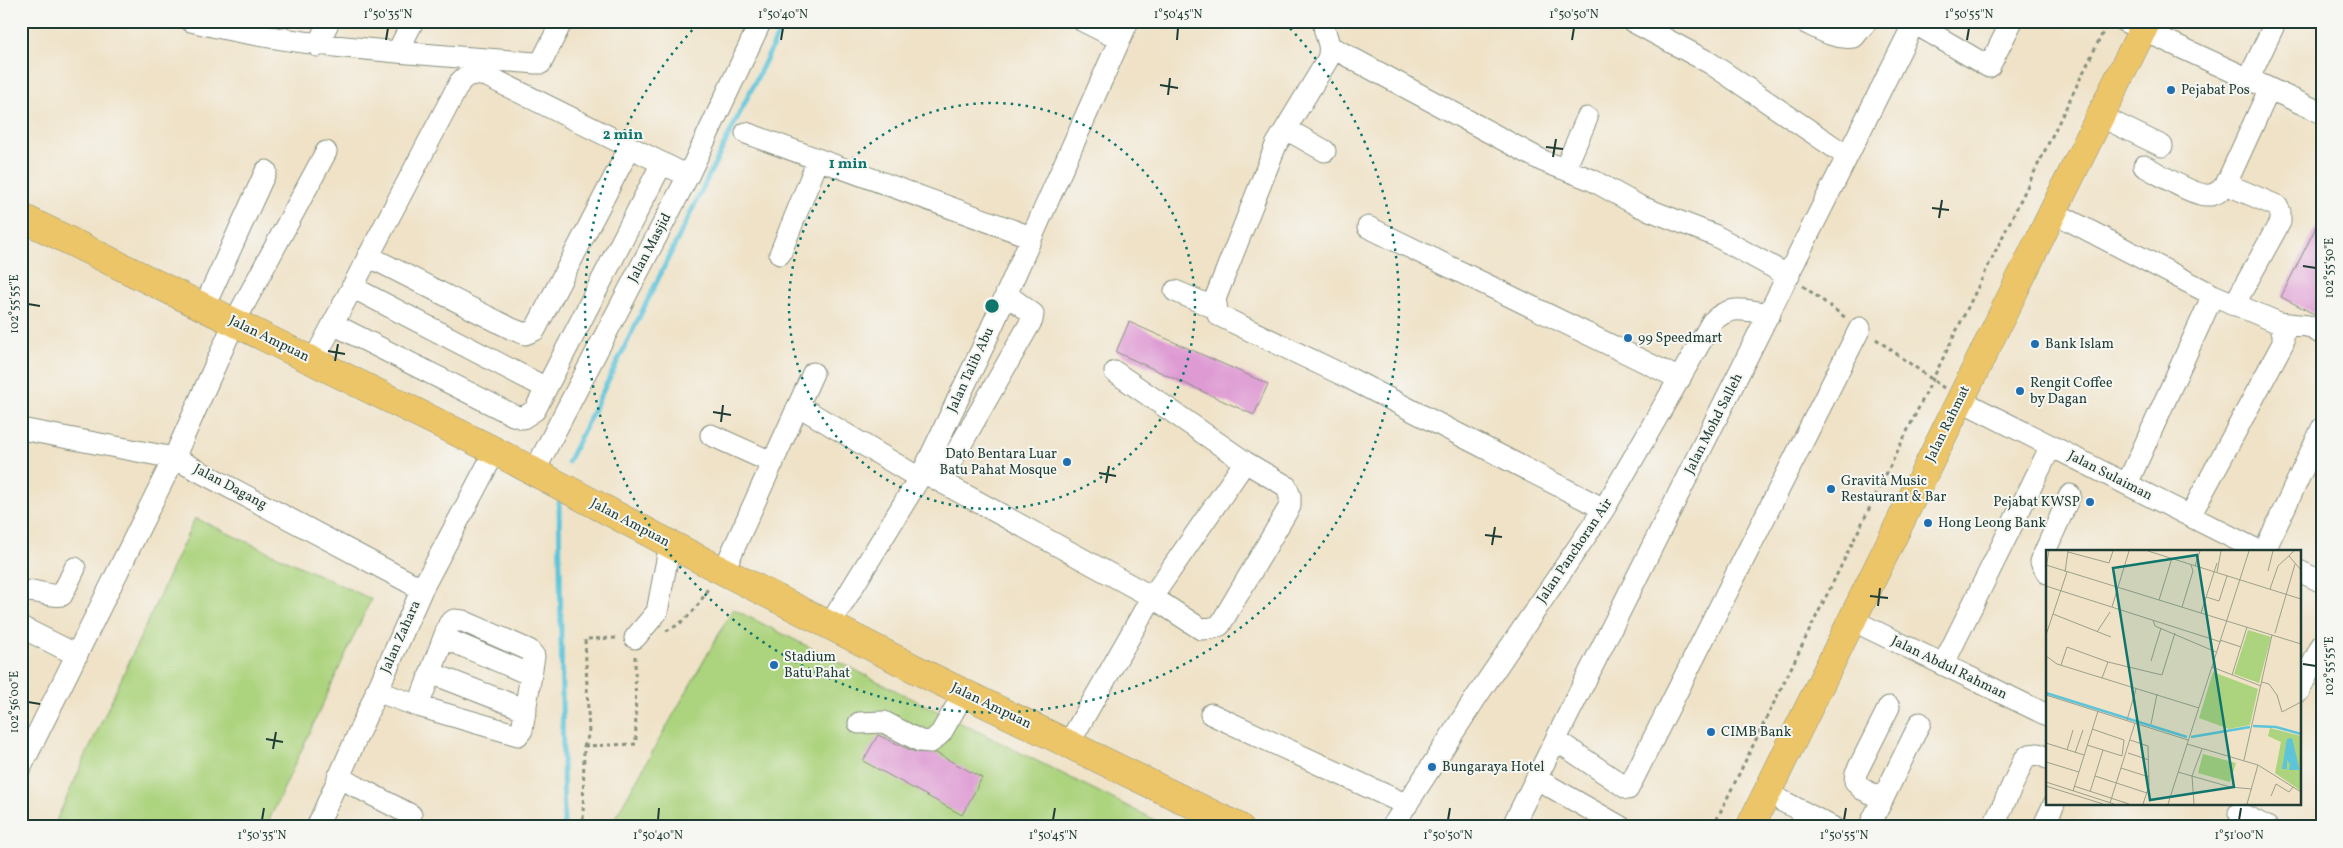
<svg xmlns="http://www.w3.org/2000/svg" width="2343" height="848" font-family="Vollkorn,serif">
<rect width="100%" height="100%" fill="#f6f6f2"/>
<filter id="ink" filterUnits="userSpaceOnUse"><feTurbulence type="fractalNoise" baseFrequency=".02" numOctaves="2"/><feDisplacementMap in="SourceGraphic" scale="10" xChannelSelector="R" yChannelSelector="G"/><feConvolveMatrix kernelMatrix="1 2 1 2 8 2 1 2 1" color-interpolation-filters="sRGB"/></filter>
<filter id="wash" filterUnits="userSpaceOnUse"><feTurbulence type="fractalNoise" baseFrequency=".0096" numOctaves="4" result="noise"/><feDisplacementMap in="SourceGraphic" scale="20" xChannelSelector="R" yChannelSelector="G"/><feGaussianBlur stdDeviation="1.12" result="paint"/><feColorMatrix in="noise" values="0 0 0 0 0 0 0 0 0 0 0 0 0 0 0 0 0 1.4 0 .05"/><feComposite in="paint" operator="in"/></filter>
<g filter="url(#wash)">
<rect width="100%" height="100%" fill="#efe2c7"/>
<path fill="#acd37d" stroke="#668858" d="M195,518l176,81 -105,228h-198l-12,-6z
M733,609l432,216 -1,2h-554z"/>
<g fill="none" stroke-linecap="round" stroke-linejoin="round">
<path stroke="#5dc4da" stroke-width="5" d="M568,462l217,-441
M559,502l5,325"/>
</g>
<g id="blocks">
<path fill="#de9ad3" d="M2322,215v103l-41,-21z
M1129,322l139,62 -14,31 -138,-63z
M878,735l37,17 21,1 46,25 -20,37 -99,-54z"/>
</g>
</g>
<g filter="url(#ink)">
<use href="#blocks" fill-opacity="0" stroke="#87907e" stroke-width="1"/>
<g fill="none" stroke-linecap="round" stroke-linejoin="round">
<defs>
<path id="minor" d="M191,21c112,28 229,32 344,42h6l21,-42
M1083,21l36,18
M1324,21c-1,16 9,20 4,38l-52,86 -61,154 3,16 129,62 257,132
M1632,21l78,42 137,93
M1802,21c17,8 33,19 52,16l13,-16
M2124,21l198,92
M1914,23l75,44 23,-46
M317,46l12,-25
M1331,47l212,114 49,19 47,26 75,29 75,41
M398,51l15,-30
M2248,80l28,-59
M2100,116l62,30
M1286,129l39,22
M746,133l285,104
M2144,166c16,8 50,31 66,29 8,-1 12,-6 16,-11l43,-94
M1565,169l22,-51
M2226,184l51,22 3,6v10l-46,83
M2053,212l160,83 66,28 4,10v10l-93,173
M1368,227l312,152
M780,254l38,-94
M368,256l144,73 13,5 10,-4 95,-183
M352,287l194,101
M1175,291l40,17
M204,307l62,-136
M2279,323l29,3 14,8
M333,324l180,91 10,3 12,-8 127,-247
M313,362l147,-280c9,-10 15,-8 27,-6l201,100
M1960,400l301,152
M799,406l120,72
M21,429l153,29 248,131
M711,435l62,28
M534,472l154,-296 73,-155
M923,472l229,125 49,32 12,-1 7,-3 70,-119v-10l-4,-10 -41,-24 -130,-90
M940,481l92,-161 1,-6 -27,-20
M2127,484l86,-189
M2264,552l58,-124
M724,570l89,-197
M2299,571l23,11
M2047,573l-6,-11 2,-6 27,-61
M21,593c13,-6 27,5 41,2l13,-27
M1852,620l195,95
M829,626l94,-154 58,-121 147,-330
M21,627l56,28
M444,638l87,37
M635,638l22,-26 13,-68
M1943,665l108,-219
M431,673l95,37
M376,691l42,15 100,29 4,-5 12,-74 -5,-6 -66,-29 -9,-1 -5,4 -31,82
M2299,691l23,-46
M1211,714l196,91
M859,723l25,-1 36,19 11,1 10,-9 23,-40
M1556,740l72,49 232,-461
M1068,745l84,-148 93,-135
M21,767l153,-309 60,-135 92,-171
M338,777l73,38
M1537,779l84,48
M1767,793l65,34
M1883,799l-21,-10 -7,-8 1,-8 33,-66
M2239,813l28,14
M317,827l105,-238 73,-138
M1392,827l85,-131 127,-187 108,-187c19,-19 34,-11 58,-8
M1512,827l403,-806
M1869,827l51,-104
M1993,827l31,-67 5,-5 9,-1 9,4
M2043,827l11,-23"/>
<path id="major" d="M21,217l474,234 175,93 263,134 306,149
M1750,827l397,-806"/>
</defs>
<use href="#minor" stroke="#87907e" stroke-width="23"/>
<use href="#major" stroke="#87907e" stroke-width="29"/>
<path stroke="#87907e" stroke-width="3" stroke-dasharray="4 4" stroke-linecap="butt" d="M1803,286l43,32
M1876,339l68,49
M666,631c20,-8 34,-26 43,-45
M584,746l52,-2 -1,-88
M583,827l1,-81 5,-12 -4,-95 34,-1
M1713,827l393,-801"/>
<use href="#minor" stroke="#fff" stroke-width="21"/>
<use href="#major" stroke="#edc569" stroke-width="28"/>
</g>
</g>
<path fill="none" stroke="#1f3d34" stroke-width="2" d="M386,40l2,-12M781,40l2,-12M1177,40l1,-12M1572,40l2,-12M1967,40l2,-12M1160,85l18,3M1168,95l2,-17M1546,147l17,2M1553,157l3,-18M1932,208l17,2M1939,218l3,-18M2303,266l13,2M28,304l12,2M328,351l17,3M335,361l3,-17M713,412l18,3M721,422l2,-17M1099,473l17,3M1106,483l3,-17M1485,535l17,2M1492,545l3,-18M1870,596l18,2M1878,606l2,-18M2303,664l13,2M28,702l12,2M266,739l17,3M273,749l3,-17M262,820l2,-12M658,820l1,-12M1053,820l2,-12M1448,820l2,-12M1844,820l2,-12M2239,820l2,-12"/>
<g fill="none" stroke="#0f766e" stroke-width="2.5" stroke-dasharray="2.5 5">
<circle cx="992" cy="306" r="203"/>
<path d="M1285 23A407 407 0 1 1 699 23"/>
</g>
<g fill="#1f6fb2" stroke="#f6f6f2" stroke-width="2">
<circle cx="2171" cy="90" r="5"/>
<circle cx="1628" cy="338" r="5"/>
<circle cx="2035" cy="344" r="5"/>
<circle cx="2020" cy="391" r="5"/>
<circle cx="1067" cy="462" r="5"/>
<circle cx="1831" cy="489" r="5"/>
<circle cx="2090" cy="502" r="5"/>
<circle cx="1928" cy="523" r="5"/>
<circle cx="774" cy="665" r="5"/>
<circle cx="1711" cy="732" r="5"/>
<circle cx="1432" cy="767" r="5"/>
</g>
<g text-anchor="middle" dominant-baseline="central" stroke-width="4" stroke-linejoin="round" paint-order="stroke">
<g font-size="14" fill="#1f3d34" stroke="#f6f6f2" text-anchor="start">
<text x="2181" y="90">Pejabat Pos</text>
<text x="1638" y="338">99 Speedmart</text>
<text x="2045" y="344">Bank Islam</text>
<text x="2030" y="383">Rengit Coffee<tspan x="2030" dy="16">by Dagan</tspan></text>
<text x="1057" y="454" text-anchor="end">Dato Bentara Luar<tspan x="1057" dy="16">Batu Pahat Mosque</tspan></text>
<text x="1841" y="481">Gravità Music<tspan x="1841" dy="16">Restaurant &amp; Bar</tspan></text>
<text x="2080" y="502" text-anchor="end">Pejabat KWSP</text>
<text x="1938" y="523">Hong Leong Bank</text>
<text x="784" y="657">Stadium<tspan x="784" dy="16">Batu Pahat</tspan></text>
<text x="1721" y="732">CIMB Bank</text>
<text x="1442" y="767">Bungaraya Hotel</text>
</g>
<g font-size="14" fill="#1f3d34" stroke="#f6f6f2">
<text transform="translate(650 248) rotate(-62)">Jalan Masjid</text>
<text transform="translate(269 339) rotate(26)">Jalan Ampuan</text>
<text transform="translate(971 370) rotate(-65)">Jalan Talib Abu</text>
<text transform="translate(1714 424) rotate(-63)">Jalan Mohd Salleh</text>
<text transform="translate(1948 424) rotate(-64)">Jalan Rahmat</text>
<text transform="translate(2110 476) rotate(27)">Jalan Sulaiman</text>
<text transform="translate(230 487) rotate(28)">Jalan Dagang</text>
<text transform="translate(630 523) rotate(28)">Jalan Ampuan</text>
<text transform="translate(1575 551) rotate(-56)">Jalan Panchoran Air</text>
<text transform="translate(401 637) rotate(-66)">Jalan Zahara</text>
<text transform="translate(1949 668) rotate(26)">Jalan Abdul Rahman</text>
<text transform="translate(991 706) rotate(26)">Jalan Ampuan</text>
</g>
</g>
<g transform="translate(2046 550)">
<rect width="255" height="255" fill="#efe2c7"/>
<path d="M202,80l23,7 -12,46 -25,-9zM167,122l45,17 -8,36 -21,4 -30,-11zM224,178l31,8v55l-26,-18 6,-31 -13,-6zM157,204l33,9 -6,19 -32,-9z" fill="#acd37d"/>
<path d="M246,188l7,29v3h-10l1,-6 -3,-4v9h-5l5,-30z" fill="#5dc4da"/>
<path fill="none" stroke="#5dc4da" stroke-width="2.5" d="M0,143l141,44M207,176l23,1 25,7M145,187l59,-10"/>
<path fill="none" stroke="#9ca08c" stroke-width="1" d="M102,1l153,48M22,2l41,11 4,-12M243,6l12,14M0,15l255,79M149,16l5,-15M0,17l3,-16M222,21l5,-20M19,22l3,-21M171,22l4,-21M0,36l175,56M224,39l8,-23 16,-15M160,47l13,4 8,-25M113,50l13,-42M66,57l17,-56M136,57l11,-36 -2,-6M155,63l16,-50M7,64l58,23M107,70l2,6 61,26M51,82l13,-20M229,83l20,-69M0,85l21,-63M174,90l21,7M0,106l11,8 142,44M105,111l10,-33M15,115l6,-18 41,15M166,117l49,19M186,125l15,-48M56,128l6,-16 54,13 13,-42M216,132l7,2 8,11 5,17 19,-10M0,145l142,45M81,170l9,-31M105,174l6,-30M46,179l32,11 -2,16M84,190l18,6 1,40 -6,18M0,193l38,12M141,194l71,21 43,27M41,195l35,11M21,200l6,-20M29,203l8,-23M82,203l21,7M198,210l28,-125M0,212l33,10M75,218l28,9M132,222l52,15 22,2M49,226l52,17M0,232l68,22M0,236l57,18M28,236l55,18M27,241l25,-80M44,242l13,-42M225,246l5,-12 13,8 4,-5M64,253l25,-80M122,254l81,-253M148,254l-2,-28 10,-27M201,254l11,-39"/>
<path fill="#0f766e" fill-opacity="0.15" stroke="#0f766e" stroke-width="2.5" d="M151,5l37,232 -84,13 -37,-232z"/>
<rect width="255" height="255" fill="none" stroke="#1f3d34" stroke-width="2.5"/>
</g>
<circle cx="992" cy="306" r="8" fill="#0f766e" stroke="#f6f6f2" stroke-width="2.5"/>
<g font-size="15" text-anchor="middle" font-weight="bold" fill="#0f766e" stroke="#f6f6f2" stroke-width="4" stroke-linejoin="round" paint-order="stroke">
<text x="623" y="139">2 min</text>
<text x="848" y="168">1 min</text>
</g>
<rect width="2343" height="848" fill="none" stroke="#f6f6f2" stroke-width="55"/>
<rect x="28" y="28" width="2288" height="792" fill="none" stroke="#1f3d34" stroke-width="2"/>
<g font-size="12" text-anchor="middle" fill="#1f3d34">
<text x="388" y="18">1°50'35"N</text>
<text x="783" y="18">1°50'40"N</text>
<text x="1178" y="18">1°50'45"N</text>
<text x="1574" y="18">1°50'50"N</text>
<text x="1969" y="18">1°50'55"N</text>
<text transform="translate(2329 268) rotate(-90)" y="4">102°55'50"E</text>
<text transform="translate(14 304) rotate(-90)" y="4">102°55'55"E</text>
<text transform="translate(2329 666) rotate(-90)" y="4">102°55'55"E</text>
<text transform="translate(14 702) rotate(-90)" y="4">102°56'00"E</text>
<text x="262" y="839">1°50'35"N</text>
<text x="658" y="839">1°50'40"N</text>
<text x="1053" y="839">1°50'45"N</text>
<text x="1448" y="839">1°50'50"N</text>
<text x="1844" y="839">1°50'55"N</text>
<text x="2239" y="839">1°51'00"N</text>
</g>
</svg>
